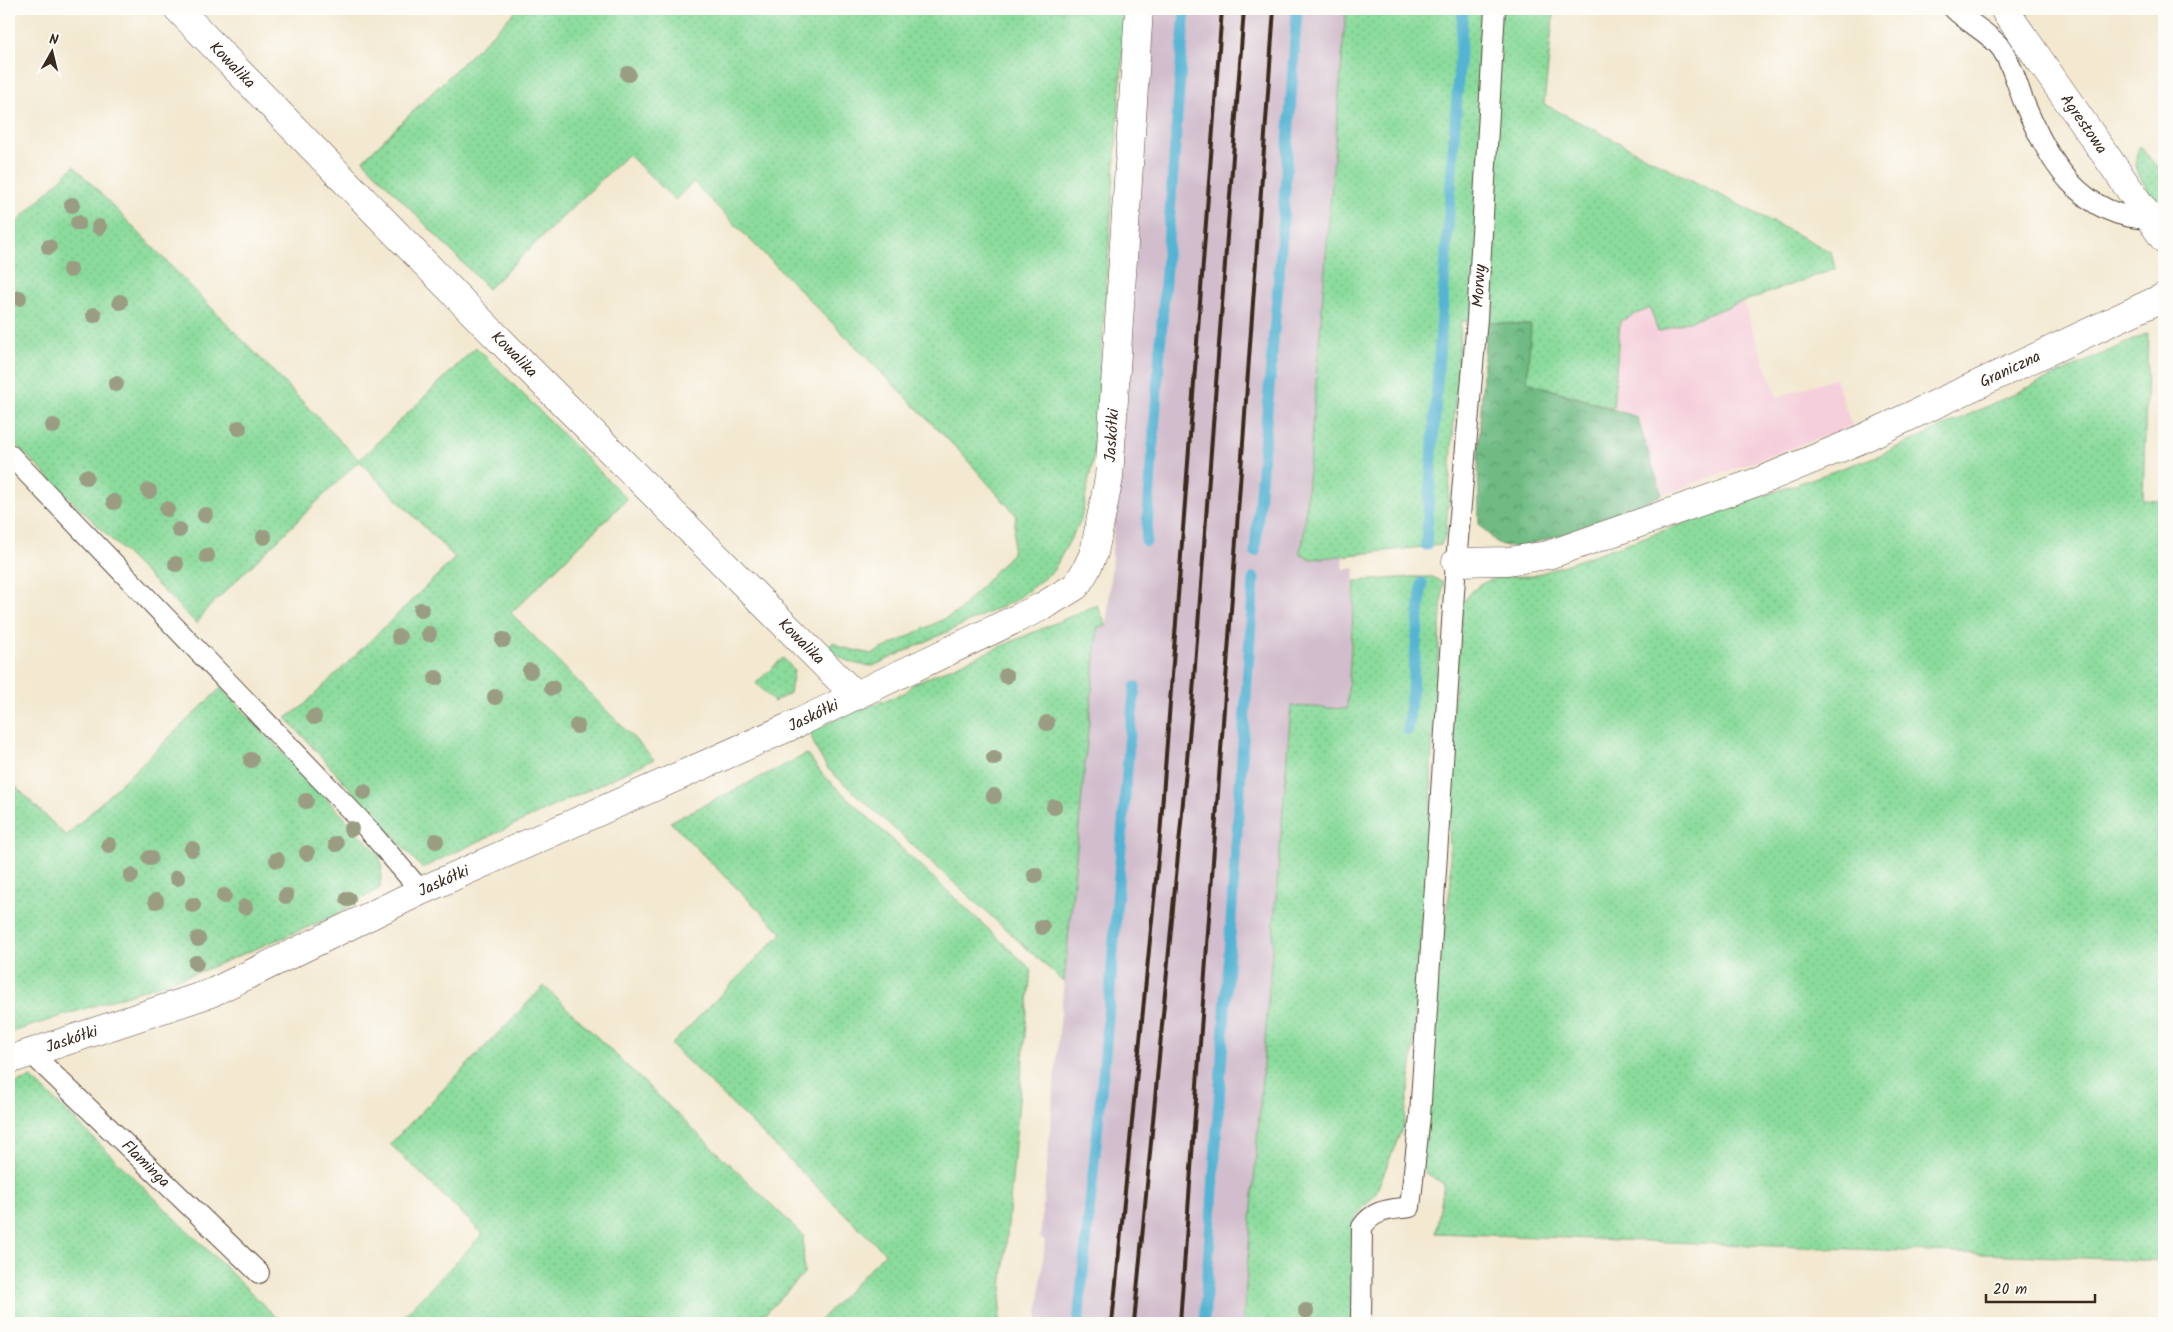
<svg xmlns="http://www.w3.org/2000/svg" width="2173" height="1332" font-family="Kalam,sans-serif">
<defs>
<pattern id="grass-dots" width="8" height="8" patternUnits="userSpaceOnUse" patternTransform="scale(1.25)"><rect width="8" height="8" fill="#8adb9c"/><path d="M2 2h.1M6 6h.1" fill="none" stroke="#78bc86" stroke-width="1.8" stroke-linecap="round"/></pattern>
<pattern id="forest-crowns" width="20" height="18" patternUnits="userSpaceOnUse" patternTransform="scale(1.25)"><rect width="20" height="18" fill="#6fbb84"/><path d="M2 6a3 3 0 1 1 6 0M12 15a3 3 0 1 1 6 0" fill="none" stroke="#5c986b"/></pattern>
</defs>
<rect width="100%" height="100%" fill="#fdfcf7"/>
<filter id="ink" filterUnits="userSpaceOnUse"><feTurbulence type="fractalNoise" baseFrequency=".02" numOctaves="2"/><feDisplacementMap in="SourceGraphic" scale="10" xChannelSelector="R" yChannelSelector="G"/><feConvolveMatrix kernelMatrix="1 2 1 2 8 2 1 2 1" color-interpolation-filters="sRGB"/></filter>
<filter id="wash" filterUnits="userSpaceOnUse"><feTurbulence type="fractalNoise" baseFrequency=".0096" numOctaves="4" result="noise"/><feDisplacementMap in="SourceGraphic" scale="20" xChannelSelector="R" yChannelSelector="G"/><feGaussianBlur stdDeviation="1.12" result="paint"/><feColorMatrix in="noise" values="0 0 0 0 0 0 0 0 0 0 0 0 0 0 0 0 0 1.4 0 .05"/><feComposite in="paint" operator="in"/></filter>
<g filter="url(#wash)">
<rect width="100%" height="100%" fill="#f3e8d0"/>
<path fill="#f5cfdb" d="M1743,302l34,95 58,-19 17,48 -190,69 -25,-78 -24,-9 7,-87 30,-13 8,24z"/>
<path fill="#d1bdcc" d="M1150,9h196l-43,533 38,-5 3,33 11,-2 -8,141 -56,-3 -48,617h-206l8,-83 -5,-2 51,-549 7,-63h9z"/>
<path fill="url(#grass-dots)" stroke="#62825d" d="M518,9h608l-32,445 -13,66 -28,51 -37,29 -143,66c-20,-1 -30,-5 -45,-19l6,-5 6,5 32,7 86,-42 54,-59 4,-38 -55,-62 -268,-271 -18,18 -47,-46 -140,135 -125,-129z
M1346,9h208l-10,95 287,148 4,17 -177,63 -8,-24 -30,13 -7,87 -86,-26 3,-57 -69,-4 -15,212 -5,12 -129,14 -13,-6 4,-11z
M2140,146l24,30v36c-13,-20 -38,-42 -24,-66z
M74,166l285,294 117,-113 151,152 -116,114 143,146 -232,109 -136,-150 16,-11 153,-149 -96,-97 -154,150 -8,13 -188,-186v-208z
M2148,333l-5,167 21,1v760l-728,-28 8,-49 -19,-11 -7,-11 10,-161 12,-38 11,-83 -4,-111 16,-166c19,-29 39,-26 70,-27l347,-121z
M1412,577h21l10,6 -12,183 1,82 -8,57 -12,159 -8,60 -29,71 -21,23 -2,105h-109l48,-617 56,3 8,-128z
M1097,605l10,21 -9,1 -34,355 -237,-214 -12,-21 -5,-15 22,-11 74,-29 7,-8z
M783,658l11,12 -4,23 -16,9 -18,-19z
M221,688l158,166 3,12 -2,22 -50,30 -128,53 -193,62v-253l57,56z
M807,754l16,21 208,194 -32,354h-182l68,-70 -214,-208 111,-112 -112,-111z
M544,986l259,249 1,39 -48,49h-359l86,-89 -93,-90z
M32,1078l250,245h-273v-238z"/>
<path fill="url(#forest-crowns)" stroke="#557251" d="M1486,322l45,3 -4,57 110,35 25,78 -101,40 -45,13 -18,-4 -19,-20 -1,-66z"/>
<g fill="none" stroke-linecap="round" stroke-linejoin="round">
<path stroke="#54b3d3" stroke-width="11" d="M1146,541l39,-532
M1426,545l37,-536
M1255,551l25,-289 17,-253
M1408,730l14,-147
M1078,1323l28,-279 23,-300 6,-57
M1204,1323l50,-745"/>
</g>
</g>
<g filter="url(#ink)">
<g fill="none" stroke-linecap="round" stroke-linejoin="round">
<defs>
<g id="service">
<path d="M1954,9c14,14 34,23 47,39 10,14 16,36 22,52 24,59 57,118 128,119"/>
<path d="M9,454l351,366 61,71"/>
<path id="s1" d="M32,1054l227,219"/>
<path id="s2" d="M1361,1323l1,-96c12,-18 28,-17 48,-20l10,-91 36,-554 21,-243 18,-310"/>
</g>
<g id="minor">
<path id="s3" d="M178,9l305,314 373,373"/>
<path id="s4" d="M2004,9l160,230"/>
<path id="s5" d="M1456,562l52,-1 40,-6 212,-74 97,-40 307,-144"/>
<path id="s6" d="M9,1060l202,-67 210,-102 377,-168 245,-117 33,-20 10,-16 8,-17 15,-75 30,-469"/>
</g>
</defs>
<use href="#service" stroke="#574639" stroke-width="22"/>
<use href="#minor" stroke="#574639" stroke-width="29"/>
<use href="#service" stroke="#fff" stroke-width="20"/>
<use href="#minor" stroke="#fff" stroke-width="28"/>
<path stroke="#3b2a1e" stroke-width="4" d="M1112,1323l47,-474 63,-840
M1134,1323l58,-617 52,-697
M1180,1323l94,-1314"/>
</g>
<g fill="#9b9d83">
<circle cx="628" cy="74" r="8"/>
<circle cx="72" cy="205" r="8"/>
<circle cx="78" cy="223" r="8"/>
<circle cx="99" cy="227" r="8"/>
<circle cx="49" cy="247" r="8"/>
<circle cx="70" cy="270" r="8"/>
<circle cx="19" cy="298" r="8"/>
<circle cx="120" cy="302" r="8"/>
<circle cx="94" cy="315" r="8"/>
<circle cx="116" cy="384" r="8"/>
<circle cx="53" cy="426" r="8"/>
<circle cx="239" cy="428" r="8"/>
<circle cx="86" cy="477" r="8"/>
<circle cx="149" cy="491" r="8"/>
<circle cx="114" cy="502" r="8"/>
<circle cx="167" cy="509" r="8"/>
<circle cx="205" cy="515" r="8"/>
<circle cx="179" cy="530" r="8"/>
<circle cx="264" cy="537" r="8"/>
<circle cx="207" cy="556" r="8"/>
<circle cx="176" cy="564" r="8"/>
<circle cx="421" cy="610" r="8"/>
<circle cx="429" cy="634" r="8"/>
<circle cx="399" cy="637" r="8"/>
<circle cx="503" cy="640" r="8"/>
<circle cx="530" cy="671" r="8"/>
<circle cx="1006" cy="676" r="8"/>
<circle cx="436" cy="678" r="8"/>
<circle cx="552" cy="688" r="8"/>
<circle cx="495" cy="697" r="8"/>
<circle cx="314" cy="717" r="8"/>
<circle cx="1047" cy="723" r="8"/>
<circle cx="577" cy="726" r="8"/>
<circle cx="994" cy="758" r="8"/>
<circle cx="251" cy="760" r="8"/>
<circle cx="364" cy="792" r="8"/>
<circle cx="994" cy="796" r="8"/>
<circle cx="306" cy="801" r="8"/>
<circle cx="1054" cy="807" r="8"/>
<circle cx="351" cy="829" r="8"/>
<circle cx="436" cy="841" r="8"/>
<circle cx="336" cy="844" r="8"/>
<circle cx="109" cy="845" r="8"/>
<circle cx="192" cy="849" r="8"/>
<circle cx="307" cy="853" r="8"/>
<circle cx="150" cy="858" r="8"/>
<circle cx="277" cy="860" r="8"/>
<circle cx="1035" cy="875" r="8"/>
<circle cx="131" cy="876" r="8"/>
<circle cx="177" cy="878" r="8"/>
<circle cx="224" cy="896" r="8"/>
<circle cx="286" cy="896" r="8"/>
<circle cx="348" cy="899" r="8"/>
<circle cx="156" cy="901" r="8"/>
<circle cx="193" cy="905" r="8"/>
<circle cx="245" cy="907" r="8"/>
<circle cx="1042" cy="927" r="8"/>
<circle cx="198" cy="939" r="8"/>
<circle cx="196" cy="963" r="8"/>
<circle cx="1306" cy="1311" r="8"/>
</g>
</g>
<g text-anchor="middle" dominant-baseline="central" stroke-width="4.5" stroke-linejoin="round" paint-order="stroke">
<g font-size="16" fill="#3b2a1e" stroke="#fdfcf7">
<text stroke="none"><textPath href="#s3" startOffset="78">Kowalika</textPath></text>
<text stroke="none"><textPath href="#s4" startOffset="140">Agrestowa</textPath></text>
<text stroke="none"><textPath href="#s2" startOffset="1074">Morwy</textPath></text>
<text stroke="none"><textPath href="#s3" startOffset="482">Kowalika</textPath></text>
<text stroke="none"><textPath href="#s5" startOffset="591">Graniczna</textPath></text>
<text stroke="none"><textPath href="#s6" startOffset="1326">Jaskółki</textPath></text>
<text stroke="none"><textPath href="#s3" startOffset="888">Kowalika</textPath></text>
<text stroke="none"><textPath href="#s6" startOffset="876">Jaskółki</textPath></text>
<text stroke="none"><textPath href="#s6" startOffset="471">Jaskółki</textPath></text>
<text stroke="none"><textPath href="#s6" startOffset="66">Jaskółki</textPath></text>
<text stroke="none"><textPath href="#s1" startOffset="158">Flaminga</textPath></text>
</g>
</g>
<rect width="2173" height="1332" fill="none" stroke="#fdfcf7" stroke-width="30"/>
<g transform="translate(52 52) rotate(8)" stroke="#fdfcf7" stroke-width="4" paint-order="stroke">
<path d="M0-4L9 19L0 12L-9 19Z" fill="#3b2a1e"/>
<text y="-8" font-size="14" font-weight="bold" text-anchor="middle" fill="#3b2a1e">N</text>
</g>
<path d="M1986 1294v8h109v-8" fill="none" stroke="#3b2a1e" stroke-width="2.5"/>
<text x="1993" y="1294" font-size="15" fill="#3b2a1e" stroke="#fdfcf7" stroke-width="4" paint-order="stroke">20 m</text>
</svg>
